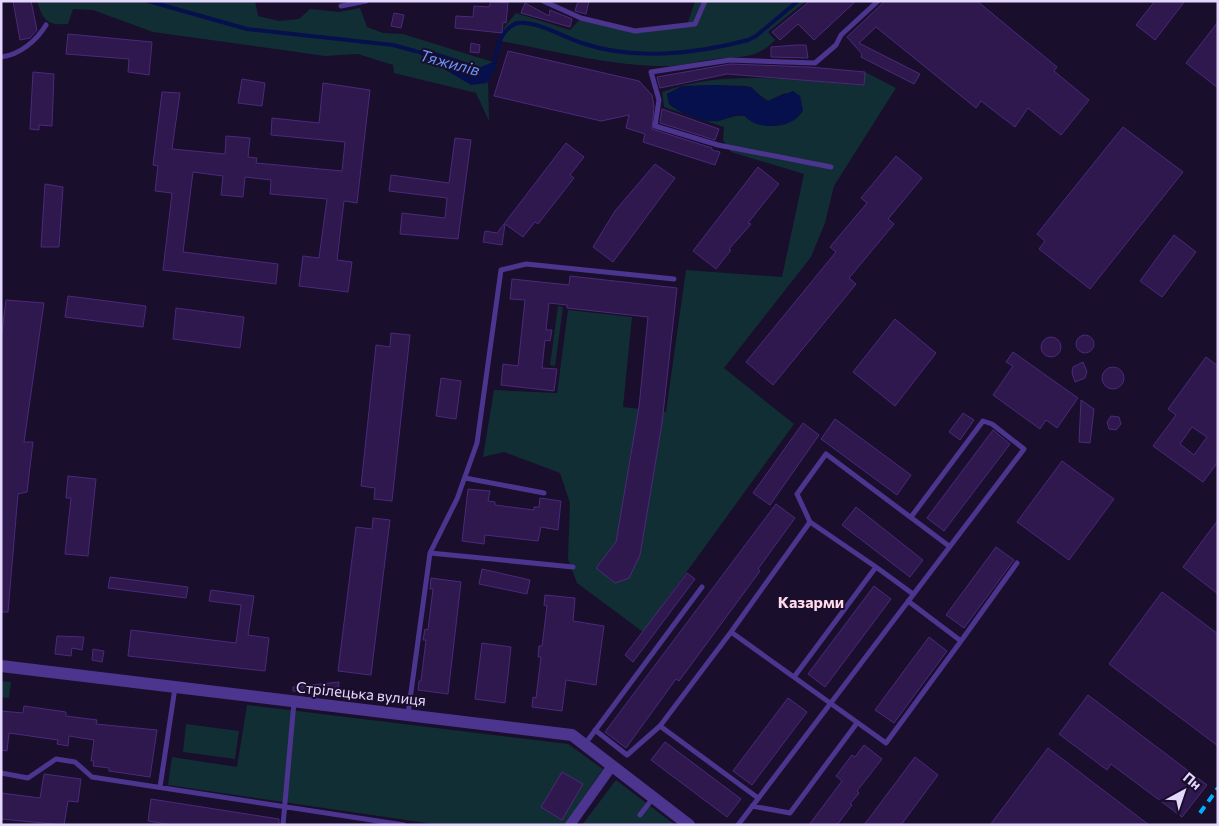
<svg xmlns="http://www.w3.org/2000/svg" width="1219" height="826" font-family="Commissioner,sans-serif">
<rect width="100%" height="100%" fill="#190e2b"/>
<path fill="#112e35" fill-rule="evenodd" d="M37,1h218l3,15 21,5 20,-2 11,-10 29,3 21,-4 7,19 16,6 20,1 90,28 1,8 -6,7 1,44 -13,-28 -82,-20 -1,-8 -35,-11 -33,2 -172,-24 -60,-22 -20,-1 -5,15c-21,2 -25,-4 -31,-23z
M695,1h111l-38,31 7,8c-19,20 -34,16 -59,19 -16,2 -31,6 -46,7 -57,1 -114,-15 -170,-25l5,-15 11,-13 54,17 11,-12 54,13 52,-6z
M865,72l31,16 -62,98 -9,37 -14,34 -87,111 70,56 -151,208 -66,-49 -9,-24 2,-56 -10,-30 -56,-21 -21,5 11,-67 63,3 11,-83 64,7 -9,90 43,5 20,-142 96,7 22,-103 -73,-22 -8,-12 1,-13 -60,-20 -2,-15c63,-24 135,-11 202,-7zM712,85l35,1 21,15 17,-8 18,17 -6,8 -48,2 -4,-4c-9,-1 -15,2 -24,4 -16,4 -39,-5 -52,-16l-2,-10 15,-8z
M558,306l5,1 -8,59 -5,-1z
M1,681l10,1 -2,16 -8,-1z
M247,705l321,39 35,25 -39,56h-124l-272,-40 4,-28 65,10z
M186,724l53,7 -4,28 -52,-7z
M616,780l59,45h-93z"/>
<path fill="#06104c" d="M412,50h17l52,17 12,-5 1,8 -7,13 -16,2z
M714,85l37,2 13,12 4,2 25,-10 7,5 3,14c-8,17 -33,19 -49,13 -5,-2 -7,-7 -12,-8 -8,-1 -15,4 -23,6 -16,2 -37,-7 -50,-17l-2,-10 14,-7z"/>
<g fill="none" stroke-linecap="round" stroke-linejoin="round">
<path stroke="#06104c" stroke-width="4" d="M148,1l99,28 146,16 22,6
M493,70c3,-16 5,-40 24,-47 19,-3 48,15 65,20 52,18 114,11 166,-3l8,-4 42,-35"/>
</g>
<path fill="#2f184d" stroke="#4c297b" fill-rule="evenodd" d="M13,1h18l6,29 -7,8 -10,2z
M491,1l17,2 -2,20 -3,-1 -1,11 -47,-5 1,-12 17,1 1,-11 15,1z
M578,1h11l-3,13 -11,-3z
M810,1h46l-42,39 -16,-16 -18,16 -8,-8z
M885,1h92l80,66 -3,4 35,29 -28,35 -33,-27 -13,19 -34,-26 -5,7 -100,-81 -17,16 61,31 -6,10 -53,-27 1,-3 -15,-17z
M1155,1h30l-30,39 -19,-15z
M525,3l24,13 1,-6 22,9 -2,8 -49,-14z
M394,13l10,2 -3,13 -10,-2z
M1218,22v66l-32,-25z
M68,34l84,8 -3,33 -21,-3 1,-13 -63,-5z
M471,43l9,2 -1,8 -9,-1z
M796,45h10l2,13 -37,-1v-10z
M508,51l131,30 13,14 2,11 -2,23 60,19v2l8,2 -5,13 -72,-23 2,-8 -19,-6 3,-13 -28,6 -107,-25z
M730,64l79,3 56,5 -1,13 -137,-11 -67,14 -3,-11z
M33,72l21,2 -2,52 -13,-1v5l-9,-1z
M242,79l23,4 -3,23 -24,-3z
M323,83l47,7 -13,113 -13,-2 -7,59 15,2 -4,30 -49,-6 4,-30 16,2 8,-59 -57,-5 1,-14 -26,-3 -2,20 -22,-2 2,-19 -30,-4 -10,80 95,12 -2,20 -113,-14 9,-77 -17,-2 3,-25 -5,-1 9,-73 18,1 -8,56 53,5 1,-18 24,2 -2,19 9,1 -1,5 86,8 3,-29 -74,-7 1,-17 47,5z
M662,109l57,20 -4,11 -55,-17z
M1123,127l60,45 -93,117 -51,-40 6,-8 -8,-7z
M455,138l16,2 -13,99 -58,-5 2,-21 43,5 2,-20 -58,-7 2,-16 58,8z
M566,143l18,14 -14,18 4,3 -36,46 -3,-2 -12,15 -18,-13 -3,21 -19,-3 2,-11 12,2z
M896,156l26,22 -34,41 6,5 -45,54 7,6 -83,101 -27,-23 90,-110 -6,-5 37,-44 -6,-5z
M655,164l20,14 -62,84 -20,-15 22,-36z
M758,167l21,17 -31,39 3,1 -22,25 2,1 -15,19 -23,-18z
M45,184l18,3 -4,60h-18z
M1174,235l22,17 -34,45 -22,-16z
M570,276l107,12 -15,135 -22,132 -11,23 -14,5 -19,-15 20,-26 23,-135 9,-90 -81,-9v-3l-18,-2 -3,27h6l-2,11 -5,-1 -3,28 15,1 -3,22 -53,-6 2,-21 15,2 7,-66 -15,-1 2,-20 57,6z
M68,296l78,10 -3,21 -78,-10z
M6,300l38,3 -20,139h9l-6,50 -9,2 -10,118h-7v-272z
M176,308l68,9 -4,31 -67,-9z
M895,319l41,34 -41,53 -42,-34z
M391,333l19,2 -18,166 -18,-2 1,-11 -14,-2 15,-141 14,2z
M1076 344a9 9 0 1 1 18 0a9 9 0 1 1-18 0Z
M1041 347a10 10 0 1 1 20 0a10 10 0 1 1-20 0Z
M1013,352l65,46 -21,30 -11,-8 -6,9 -47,-34 20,-29 -7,-4z
M1206,357l12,9v96l-15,20 -50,-36 23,-31 -8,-6zM1192,427l15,10 -13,18 -14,-11z
M1083,362l4,10 -2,6 -10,4 -3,-9 1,-6z
M1102 378a11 11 0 1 1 22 0a11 11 0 1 1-22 0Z
M441,378l20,3 -5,38 -20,-3z
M1081,400l13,9 -4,34 -11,-1z
M963,413l11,7 -14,20 -11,-8z
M1111,416l8,1 2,7 -5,6 -7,-1 -2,-7z
M835,419l76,56 -14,20 -76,-56z
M803,423l16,12 -49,70 -17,-12z
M993,430l17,14 -66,87 -17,-13z
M1062,461l52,38 -45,61 -52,-38z
M68,476l28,3 -8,77 -23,-2 6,-56h-5z
M468,489l22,2 -2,10 7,1v3l39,5v-3h5l1,-9 21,3 -3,29 -17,-3 -3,14 -53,-6 -1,9 -22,-3z
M776,504l19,14 -37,51 2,2 -81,110 -3,-2 -50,69 -21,-16z
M856,507l67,53 -13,17 -68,-52z
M373,518l17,2 -19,155 -33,-4 18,-144 16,2z
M1218,520v74l-35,-27z
M996,547l18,13 -50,68 -18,-13z
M482,569l48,11 -3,14 -48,-10z
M687,573l8,6 -62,83 -8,-7z
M110,577l78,10 -2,11 -78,-10z
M431,578l30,4 -13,112 -30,-4 1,-9h2l5,-41h-3l2,-11 3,1 5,-41h-3z
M874,586l17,13 -66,88 -17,-13z
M211,590l43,6 -6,39 21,3 -4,33 -137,-15 3,-26 105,13 5,-38 -32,-4z
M1162,592l56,42v112l-109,-82z
M545,595l30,3 -2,23 31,5 -8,59 -30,-5 -4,31 -30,-4 1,-10 3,1 5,-41h-3l1,-11h3l5,-40 -3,-1z
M57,636l27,1 -2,13 -10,-2 -1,8 -16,-2z
M929,637l18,14 -53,72 -19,-13z
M482,643l29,4 -6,56 -30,-4z
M93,649l11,2 -2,11 -10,-2z
M339,682l-1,13 -45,-4v-4z
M1088,695l119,90 -25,32 -71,-53 -4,6 -48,-36z
M788,698l19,14 -55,73 -19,-14z
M24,706l42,6v4l31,4 -1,4 61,6 -7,47 -41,-6v-3l-16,-2 1,-5h-3l3,-21 -25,-4 -1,10 -11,-2 1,-4 -49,-7 -2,18 -6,-1v-39l22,2z
M665,742l76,57 -14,18 -76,-57z
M864,745l18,14 -25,32 2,2 -9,11 2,1 -15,20h-28l33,-44 -6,-5 16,-21 3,2z
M1048,748l101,77h-159z
M915,757l23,18 -37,50h-37z
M562,772l21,12 -21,36 -21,-13z
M44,774l37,5 -3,23 -10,-1 -4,24 -63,-6v-26l39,5z
M151,799l128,20v6h-107l-24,-4z"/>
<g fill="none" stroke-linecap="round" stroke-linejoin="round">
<path stroke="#4c358e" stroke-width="5" d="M543,1l38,17 54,13 60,-7 10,-23
M341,6l25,-5
M1,57c19,-2 36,-17 45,-32
M831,167l-113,-22 -63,-19 4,-26 -8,-28 79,-12 85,3 21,-18 5,-10 37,-34
M465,478l79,15
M810,522l66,45
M430,553l143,14
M908,601l53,40 56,-78
M731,632l155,111 75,-102
M794,677l82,-110 37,27
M408,714l22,-161 27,-54 20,-56 24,-173 25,-6 148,15
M595,730l32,25 33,-29
M585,744l117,-157
M1,773l27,5 28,-19 19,3 17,15 312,48
M160,787l15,-99
M758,798l-98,-72 71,-94 79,-110 -13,-28 29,-40 123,92
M752,806l38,7 67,-90
M640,815l13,-17
M283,825l11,-123
M738,825l286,-376 -32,-25 -9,-3 -72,96"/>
<path stroke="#4c358e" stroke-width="10" d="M570,825l42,-59"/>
<path stroke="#4c358e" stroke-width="12" d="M1,666l571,69 117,90"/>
<path stroke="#04adff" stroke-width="4" stroke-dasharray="8 6" stroke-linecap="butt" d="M1200,813l18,-25"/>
</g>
<g text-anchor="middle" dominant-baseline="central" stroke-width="4" stroke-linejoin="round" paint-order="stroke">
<g font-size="15" fill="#e5d8ff" stroke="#190e2b">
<text transform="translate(361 693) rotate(6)">Стрілецька вулиця</text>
</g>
<g font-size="16" font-style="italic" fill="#6696ff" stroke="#190e2b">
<text transform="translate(450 62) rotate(15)">Тяжилів</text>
</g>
<g font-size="16" font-weight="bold" fill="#ffdae9" stroke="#190e2b">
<text x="811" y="601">Казарми</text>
</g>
</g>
<rect width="1219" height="826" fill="none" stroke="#e5d8ff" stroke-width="5"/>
<g transform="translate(1184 791) rotate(40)" stroke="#190e2b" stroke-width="4" paint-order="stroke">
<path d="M0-4L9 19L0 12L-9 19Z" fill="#e5d8ff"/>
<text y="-8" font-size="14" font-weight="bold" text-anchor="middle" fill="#e5d8ff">Пн</text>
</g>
</svg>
